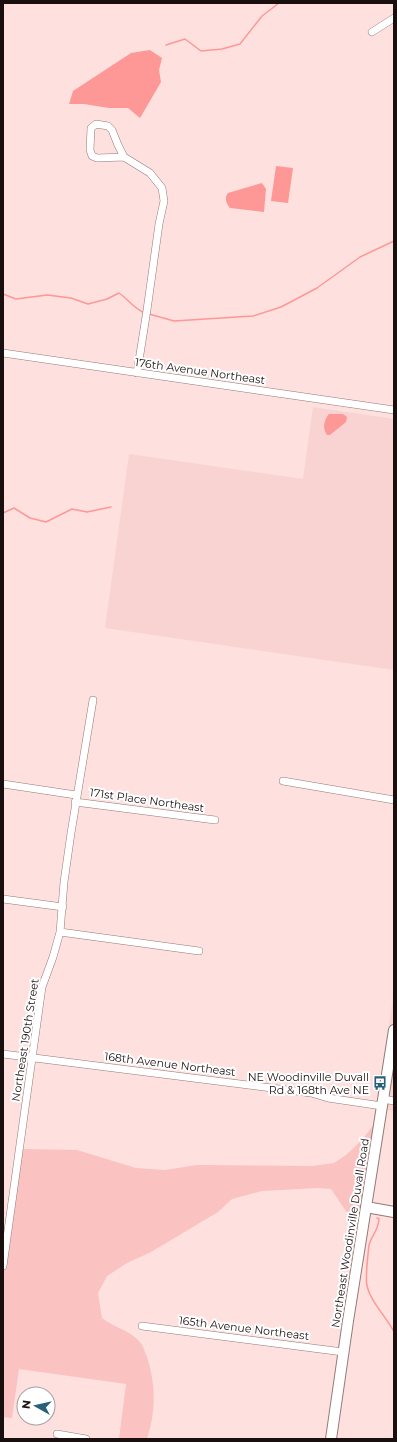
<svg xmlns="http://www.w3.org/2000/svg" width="397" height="1442" font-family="Montserrat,sans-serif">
<rect width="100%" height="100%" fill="#fee0de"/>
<path fill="#f9d3d1" d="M313,407l81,12v251l-289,-42 24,-174 174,25z
M394,991v120l-17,-3z"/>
<path fill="#fac2c0" d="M375,1123l-13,89 -10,8 -21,-31 -13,-1 -56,3 -30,8 -14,13 -67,40 -24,11 -20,13 -9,17 4,25c11,9 26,12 35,21 6,5 7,11 10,18 9,28 9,54 0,82h-28l7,-55 -107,-15 -7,49 -9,-1v-152l19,-116 55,1 59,18 29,2 32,-5 115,1 22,-3 12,-8 16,-15z"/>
<path fill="#fd9896" d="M150,50l12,8 -3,12 2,12 -21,36 -12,-10h-19l-25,-4h-15l4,-13 58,-38z
M276,166l17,2 -5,35 -17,-2z
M262,183l4,6 -2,23 -34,-4c-4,-5 -6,-10 -2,-15z
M329,414h14l4,3 -1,5 -16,13h-3c-5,-7 -3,-15 2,-21z"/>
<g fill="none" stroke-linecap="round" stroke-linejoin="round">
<path stroke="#fd9896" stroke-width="1.5" d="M166,45l19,-6 16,12 21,-2 18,-5 22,-28 17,-13
M3,294l13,5 31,-4 24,3 17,6 19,-5 12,-6c9,6 15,16 26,20
M149,314l25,7 79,-5 28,-9 36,-19 43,-31 34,-16
M3,513l11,-5 16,10 16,4 26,-13 15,3 24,-5
M377,1218l2,1c-1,13 -8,17 -10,26 -1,10 -4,32 -2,41 4,17 19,30 27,46"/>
<defs>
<path id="street" d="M372,32l22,-14
M124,157l-6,-12 -6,-15 -4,-4 -12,-2 -5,4 -1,22 2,6 5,2 27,-1 26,16 12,15 2,13 -5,23 -12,86 -10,63
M3,353l391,57
M283,781l111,19
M3,784l73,11
M75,802l140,18
M3,899l60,8
M60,932l139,19
M3,1054l308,39 17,5 54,8
M383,1099l11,2
M3,1266l39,-279 11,-30 7,-25 4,-50 7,-49 22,-133
M142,1326l201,26
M57,1434l29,5"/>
<path id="secondary" d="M366,1207l28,5
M331,1439l17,-118 46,-291"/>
</defs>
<use href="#street" stroke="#947977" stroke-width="8"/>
<use href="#secondary" stroke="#947977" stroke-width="12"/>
<use href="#street" stroke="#fff" stroke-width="7"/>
<use href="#secondary" stroke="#fff" stroke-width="10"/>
</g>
<defs>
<symbol id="bus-bare" viewBox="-9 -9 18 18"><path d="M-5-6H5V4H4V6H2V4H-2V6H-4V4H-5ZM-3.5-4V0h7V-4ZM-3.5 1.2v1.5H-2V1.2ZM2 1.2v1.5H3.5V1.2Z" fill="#27607a" stroke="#fff" stroke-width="2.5" paint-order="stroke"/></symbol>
</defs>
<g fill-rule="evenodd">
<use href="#bus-bare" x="370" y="1073" width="20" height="20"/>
</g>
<g text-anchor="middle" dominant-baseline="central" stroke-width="4" stroke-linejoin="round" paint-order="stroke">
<g font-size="11" fill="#190f0f" stroke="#fff">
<text transform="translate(200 371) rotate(8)">176th Avenue Northeast</text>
<text transform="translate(147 800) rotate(8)">171st Place Northeast</text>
<text transform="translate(25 1040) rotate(-81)">Northeast 190th Street</text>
<text transform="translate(170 1064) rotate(7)">168th Avenue Northeast</text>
<text transform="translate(350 1233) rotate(-81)">Northeast Woodinville Duvall Road</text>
<text transform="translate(244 1328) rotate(7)">165th Avenue Northeast</text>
</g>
<g font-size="11" fill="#190f0f" stroke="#fff" text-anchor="end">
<text x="369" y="1077">NE Woodinville Duvall<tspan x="369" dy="13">Rd &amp; 168th Ave NE</tspan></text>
</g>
</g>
<rect width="397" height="1442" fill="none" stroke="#190f0f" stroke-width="8"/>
<g transform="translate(36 1406) rotate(278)"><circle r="19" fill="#ffffff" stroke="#a39f9f"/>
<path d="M0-3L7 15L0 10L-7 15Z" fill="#27607a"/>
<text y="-6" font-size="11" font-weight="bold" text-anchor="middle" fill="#190f0f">N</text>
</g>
</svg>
